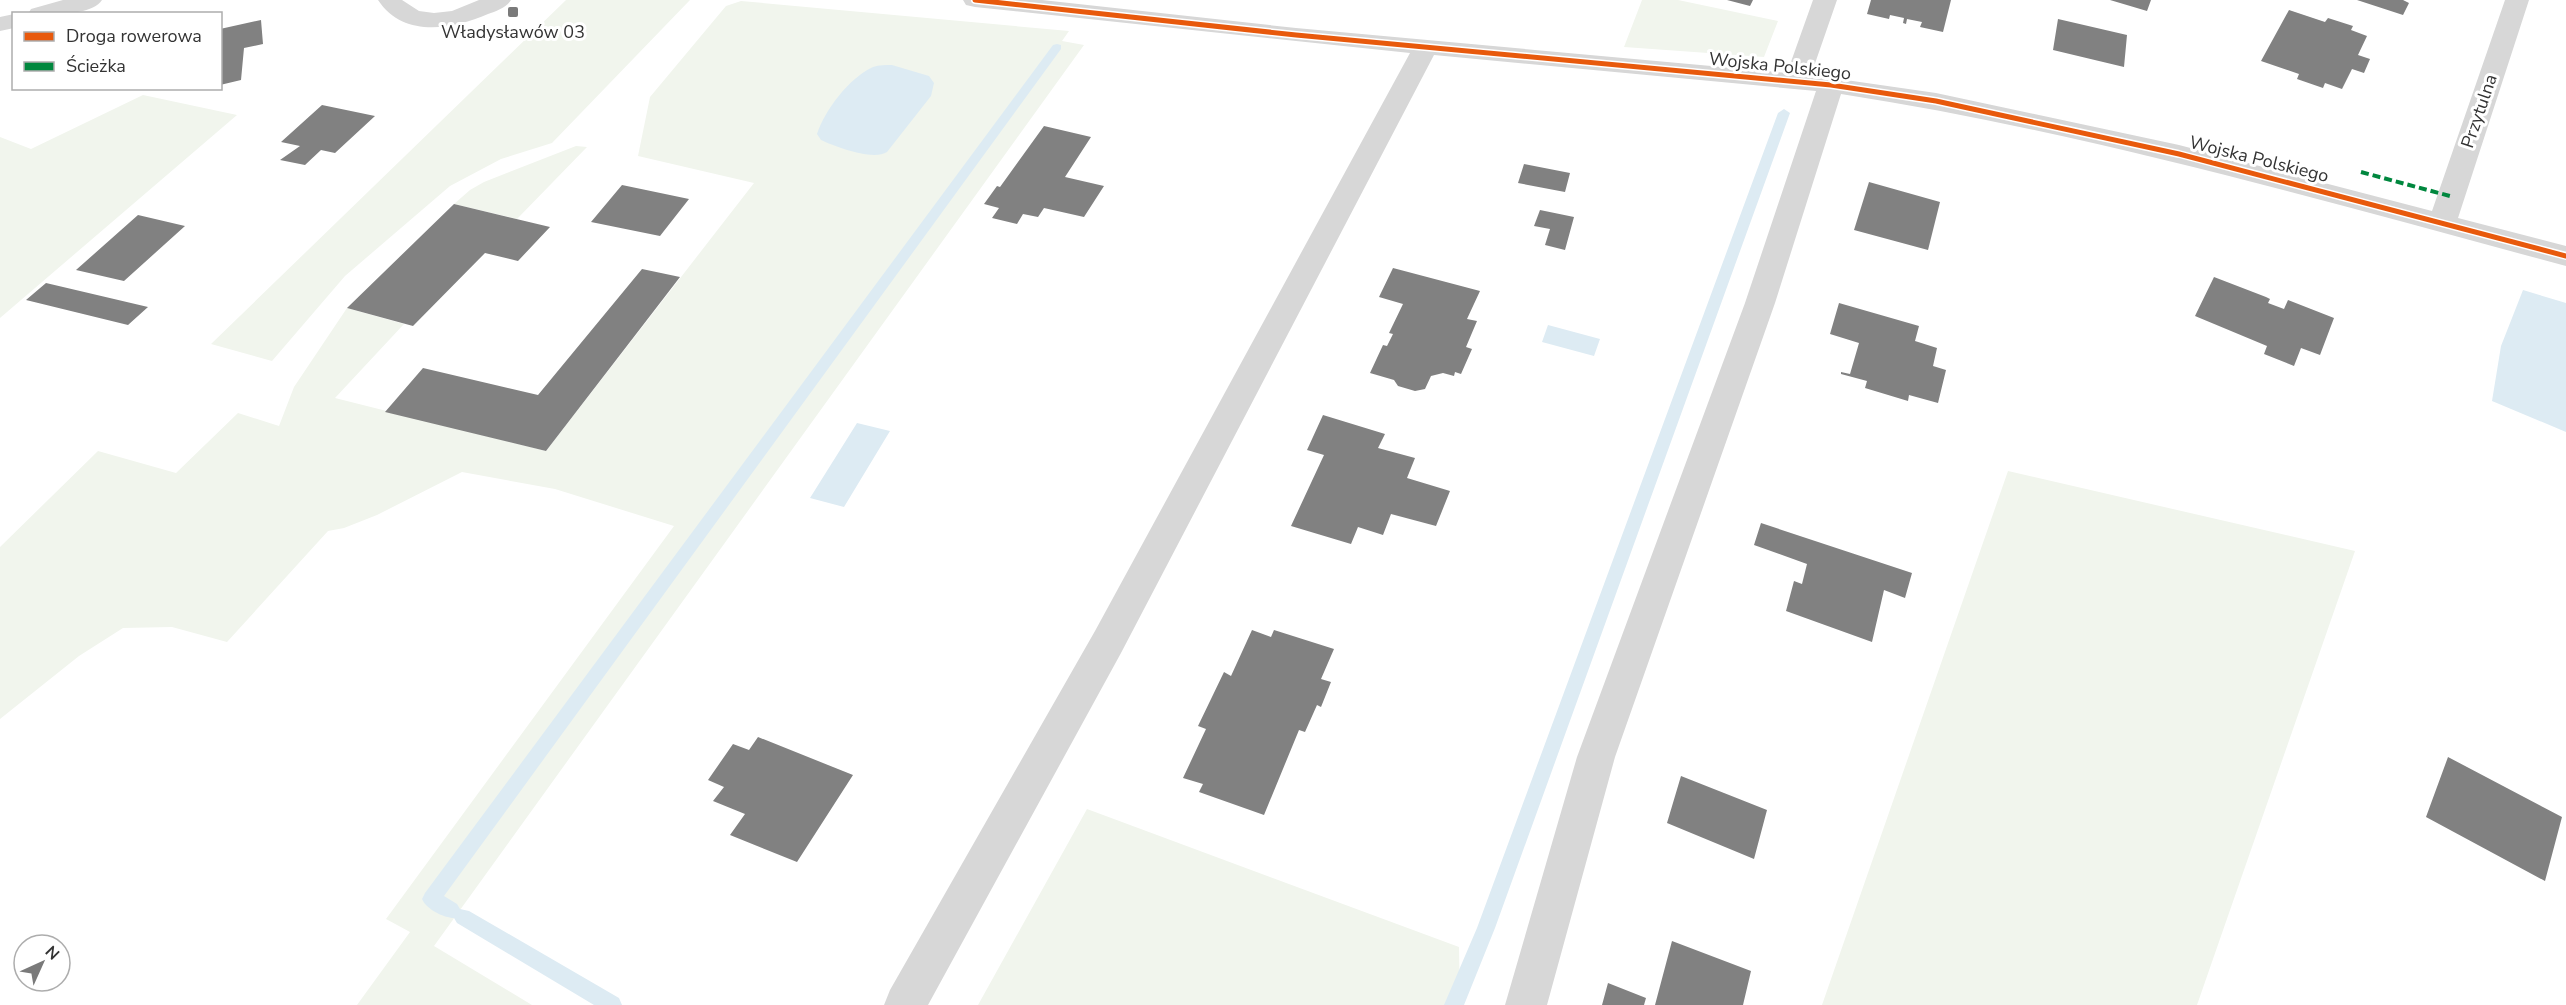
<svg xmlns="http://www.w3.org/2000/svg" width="2566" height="1005" font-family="'Nunito Sans',sans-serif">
<rect width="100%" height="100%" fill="#fff"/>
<path fill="#f1f5ed" d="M566,0h124l-138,143 -51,16 -51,27 -105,90 -73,85 -61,-17z
M1642,0h36l100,21 -14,36 -140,-10z
M741,1l328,30 -7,10 22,4 -650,901 98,59h-175l53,-73 -24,-13 288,-393 -119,-37 -93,-17 -85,43 -33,13 -16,3 -101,111 -55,-15 -49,1 -44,28 -79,63v-172l98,-96 78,22 62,-60 41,13 15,-39 53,-79 57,16 -69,74 211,53 208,-268 -116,-27 12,-59 76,-91z
M143,95l94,20 -237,203v-181l31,12z
M576,146l11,1 -70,72 -63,-15 16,-14 14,-8z
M2008,471l347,80 -158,454h-375z
M1087,809l372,138 1,58h-482z"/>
<path fill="#ddebf3" d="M892,65l37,11 5,7 -3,13 -44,56c-14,9 -51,-5 -66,-12l-4,-6c8,-24 32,-56 56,-67 6,-2 13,-2 19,-2z
M2523,290l43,13v129l-74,-31 9,-55z
M1548,325l52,14 -6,17 -52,-14z
M857,423l33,8 -46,76 -34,-9z"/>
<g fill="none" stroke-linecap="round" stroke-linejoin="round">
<path fill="#ddebf3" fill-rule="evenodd" d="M1057,44l4,1v4l-617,847 13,8 3,5 9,2 150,87 3,7h-28l-137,-82 -3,-5c-10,0 -28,-9 -32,-19l3,-6 628,-848z
M1784,109l6,4 -295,815 -31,77h-20l33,-77 301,-815z"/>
</g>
<path fill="#818181" d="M1727,0h26l-3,6z
M1871,0h80l-8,32 -23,-5 2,-5 -15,-3 -1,5 -3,-1 1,-5 -14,-3 -1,4 -22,-5z
M2110,0h41l-4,11z
M2357,0h46l6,3 -6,12z
M2289,10l36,12 3,-4 25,8 -2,4 16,6 -9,19 12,4 -6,14 -12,-4 -10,20 -17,-6 -2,5 -26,-9 2,-5 -38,-13z
M2058,19l69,16 -3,32 -71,-17z
M261,20l2,24 -19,4 -3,32 -21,5v-56z
M322,105l53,11 -40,37 -14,-3 -16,15 -25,-5 20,-14 -19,-4z
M1044,126l47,11 -26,40 39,9 -20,31 -40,-9 -6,9 -15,-3 -6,10 -25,-6 7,-10 -15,-4 13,-18 3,1z
M1524,164l46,9 -5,19 -47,-9z
M1869,182l71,20 -12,48 -74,-20z
M622,185l67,14 -29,37 -69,-14z
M454,204l96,23 -32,34 -33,-8 -72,73 -66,-18z
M1540,210l34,7 -9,33 -20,-5 5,-16 -16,-3z
M138,215l47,11 -61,55 -48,-11z
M1393,268l87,23 -13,28 10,2 -11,26 6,2 -11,25 -6,-2 -1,4 -11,-3 -12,3 -6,13 -10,2 -17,-5 -4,-6 -24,-7 13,-28 4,1 6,-12 -4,-1 14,-29 -24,-7z
M642,269l38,8 -134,174 -161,-39 38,-44 115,27z
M2214,277l52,20 4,2 -2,4 16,6 4,-9 46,18 -14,37 -19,-7 -7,18 -30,-12 3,-8 -72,-30z
M46,283l102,24 -20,18 -102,-25z
M1839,303l80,23 -4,15 22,7 -4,18 13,4 -8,33 -29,-8 -1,6 -43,-13 2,-7 -26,-7v-2l9,2 9,-31 -29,-9z
M1323,415l62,19 -7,14 37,10 -8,20 43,13 -14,35 -45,-12 -8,21 -25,-8 -7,17 -60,-18 33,-71 -17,-5z
M1761,523l151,50 -7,25 -21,-8 -12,52 -86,-31 8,-30 8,3 5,-20 -53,-19z
M1252,630l19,7 3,-7 60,19 -13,30 10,3 -10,25 -4,-2 -12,27 -6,-2 -35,85 -65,-23 4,-8 -20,-6 23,-49 -8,-3 26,-54 7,4z
M758,737l95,38 -56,87 -67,-27 15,-21 -32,-13 11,-14 -16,-7 25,-36 16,6z
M2448,757l114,60 -17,64 -119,-64z
M1681,776l86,34 -13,49 -87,-36z
M1672,941l79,30 -8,34h-88z
M1608,983l38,15 -2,7h-42z"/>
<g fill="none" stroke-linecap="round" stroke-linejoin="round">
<path fill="#d7d7d7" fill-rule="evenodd" d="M63,0h39c-11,17 -55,14 -74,14l3,-5z
M378,0h24l17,11 15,2 18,-2 27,-11h32c-5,8 -15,11 -23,14 -37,16 -85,24 -110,-14z
M963,0h79l254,28 491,45 26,-73h24l-26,75 125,18 243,52 253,66 73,-211h24l-71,218 108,28v20c-240,-64 -479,-134 -725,-172l-66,209 -160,454 -68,248h-42l72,-248 168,-454 71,-212 -382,-36 -313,598 -193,352h-44l6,-15 205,-359 315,-578 -435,-46 -9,-2z
M14,14v14l-14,3v-14z"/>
<path stroke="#00873e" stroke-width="4" stroke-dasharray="8 4" stroke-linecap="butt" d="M2361,172l89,24"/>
<defs>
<path id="cycleway" d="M975,0l321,35 535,50 105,16 243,53 387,102"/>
</defs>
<use href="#cycleway" stroke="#fff" stroke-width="8"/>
<use href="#cycleway" stroke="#e8590c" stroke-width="5"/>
</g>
<rect fill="#7a7a7a" stroke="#fff" stroke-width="2" x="507" y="6" width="12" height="12" rx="3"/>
<g text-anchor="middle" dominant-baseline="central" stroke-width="6" stroke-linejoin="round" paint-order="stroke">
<g font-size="18" fill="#333" stroke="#fff">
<text x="513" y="32">Władysławów 03</text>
</g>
<g font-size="18" fill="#333" stroke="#fff">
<text transform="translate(1780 66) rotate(6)">Wojska Polskiego</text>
<text transform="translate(2479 111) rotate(-71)">Przytulna</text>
<text transform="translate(2259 159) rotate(14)">Wojska Polskiego</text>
</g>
</g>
<rect x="12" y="12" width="210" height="78" fill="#ffffff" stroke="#adadad" stroke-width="1.5"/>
<rect x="24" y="32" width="30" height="9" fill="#e8590c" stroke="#adadad" stroke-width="1.5"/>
<text x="66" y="42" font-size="18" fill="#333333">Droga rowerowa</text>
<rect x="24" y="62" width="30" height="9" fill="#00873e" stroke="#adadad" stroke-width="1.5"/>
<text x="66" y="72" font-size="18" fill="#333333">Ścieżka</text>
<g transform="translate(42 963) rotate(45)"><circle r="28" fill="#ffffff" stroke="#adadad" stroke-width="1.5"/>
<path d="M0-4.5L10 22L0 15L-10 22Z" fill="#7a7a7a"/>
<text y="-9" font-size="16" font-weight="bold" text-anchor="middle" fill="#333333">N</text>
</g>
</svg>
